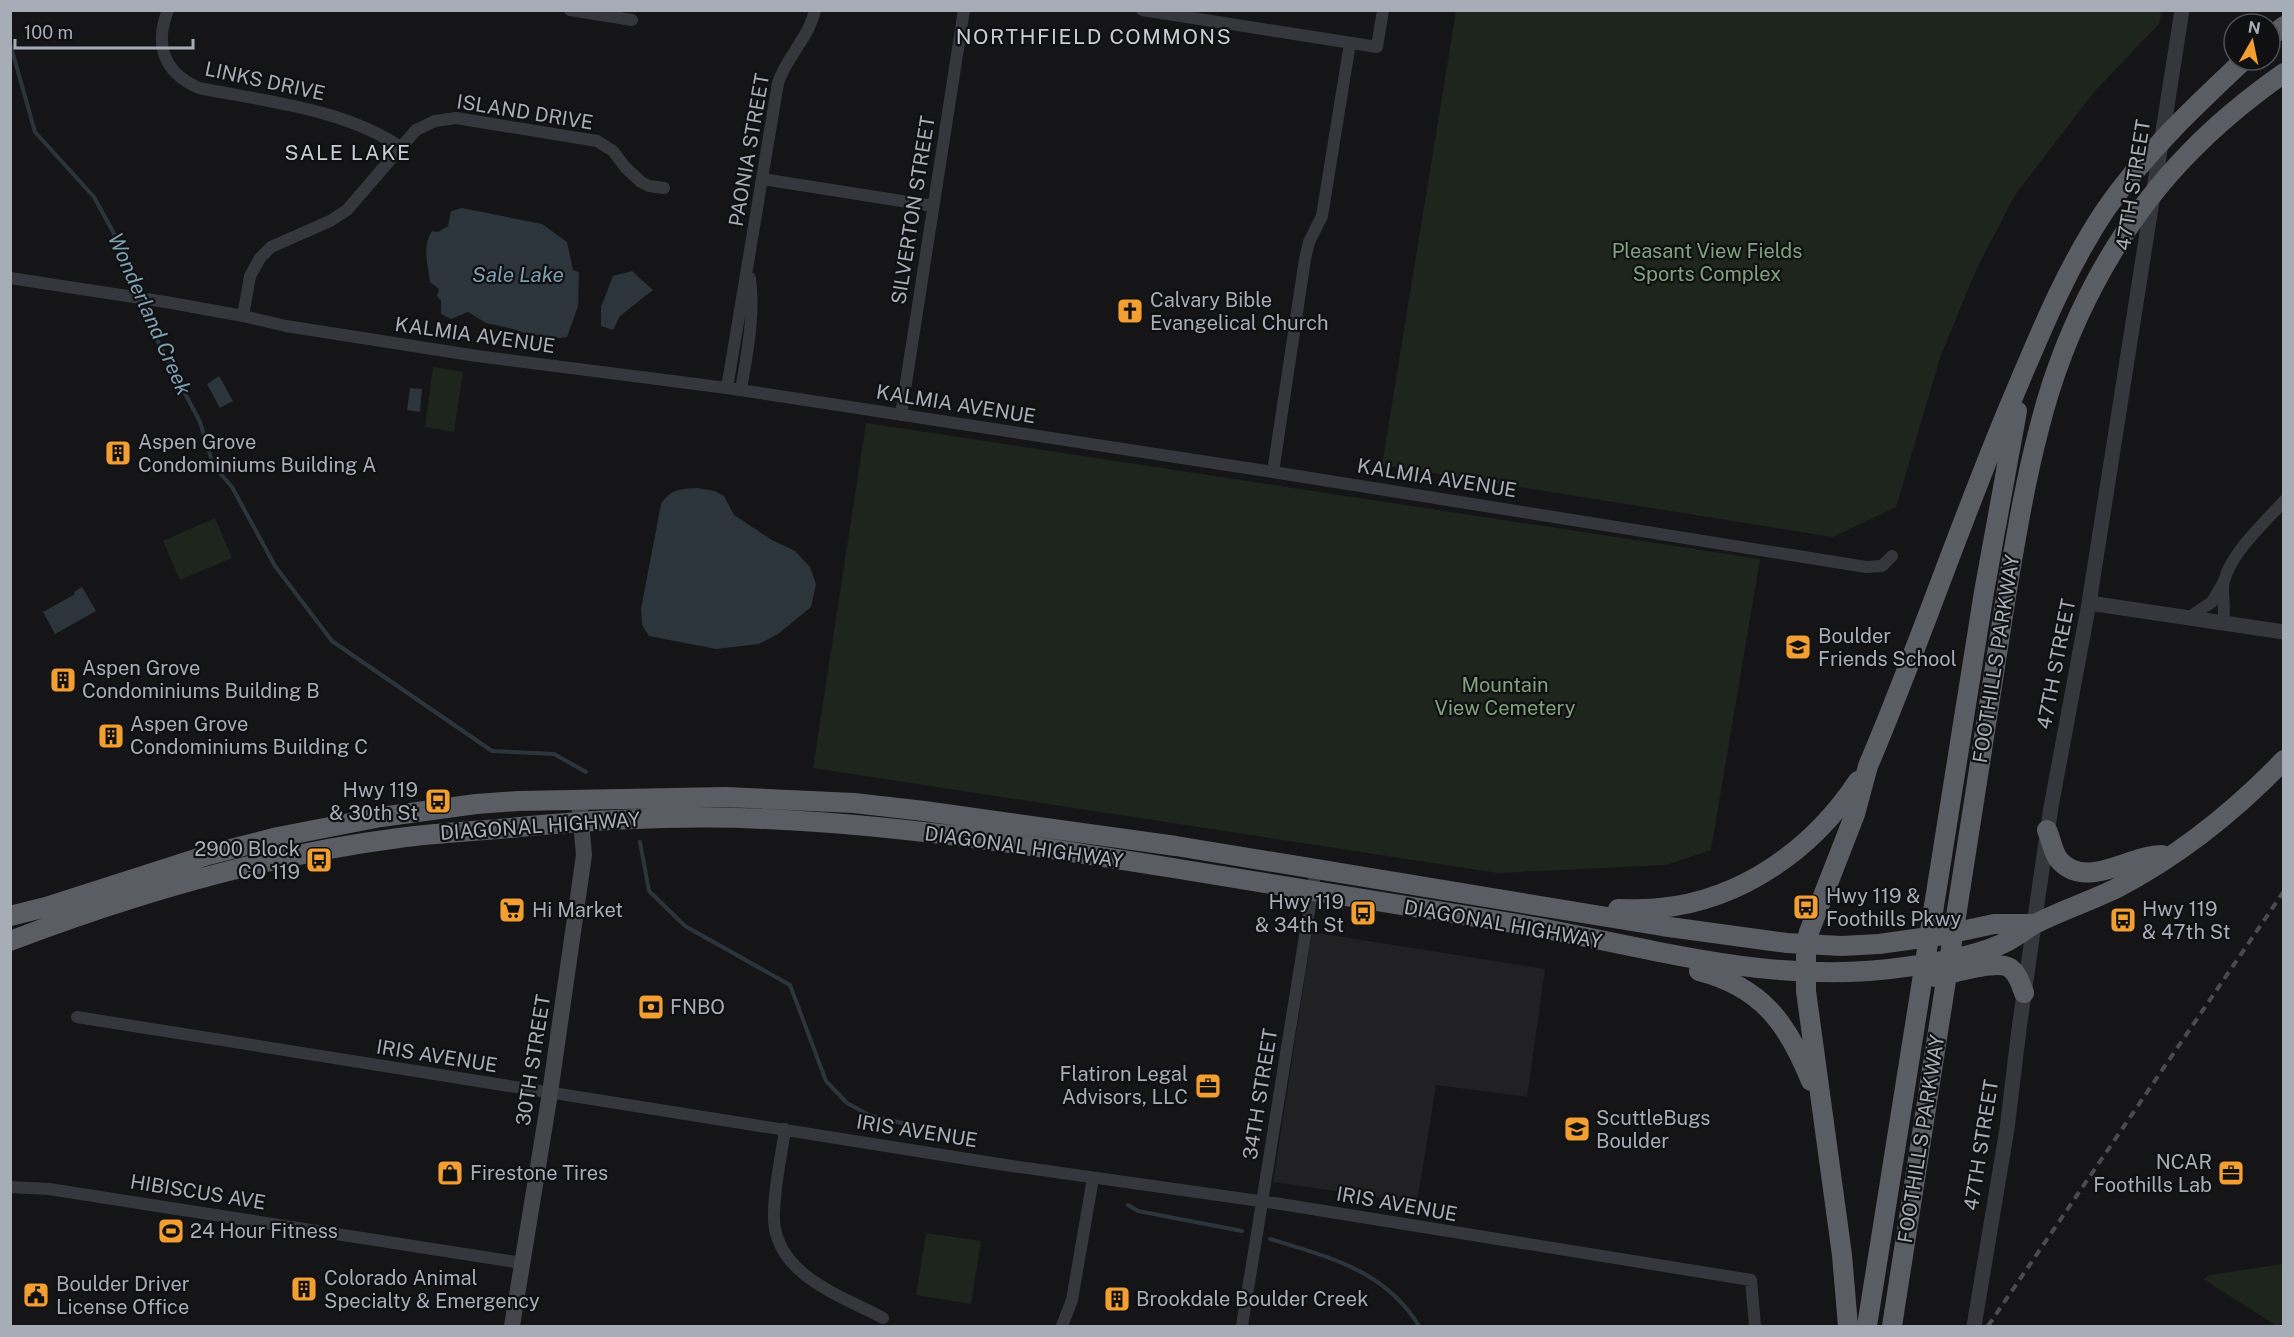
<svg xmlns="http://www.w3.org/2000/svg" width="2294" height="1337" font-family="'Public Sans',sans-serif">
<rect width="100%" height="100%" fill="#151517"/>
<path fill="#212124" d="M1312,932l233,37 -18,128 -91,-12 -19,118 -144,-21z"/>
<path fill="#1d251d" d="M1456,11v-1l706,1 -3,13 -65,68 -79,103 -38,73 -36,87 -45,152 -63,30 -451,-72z
M433,367l30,5 -9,60 -29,-5z
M866,423l894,136 -49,291 -45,15 -168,8 -685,-105z
M215,518l17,40 -52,22 -17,-39z
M926,1233l55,8 -10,63 -55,-9z
M2283,1264v62h-6l-74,-47 7,-4z"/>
<path fill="#2b353b" d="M462,208l80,16 25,18 6,28 6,2 -1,34 -11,31 -8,1 -34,-5 -12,-4 -27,-6 -18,-11 -17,7 -10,-5v-13l-4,-5 2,-7 -9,-7c-2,-16 -8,-36 2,-51l6,1 10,-6 3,-15z
M632,271l21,19 -33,26 -7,14 -12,-4v-19l12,-31z
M219,376l14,25 -13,7 -13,-24z
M410,388l12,1 -2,23 -13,-2z
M697,488l18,3 9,5 10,19 38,25 23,11 15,16 6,17 -5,23 -33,27 -19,10 -43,5 -67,-13 -7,-11 -1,-16 20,-105c10,-15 19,-15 36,-16z
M82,587l14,24 -41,23 -12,-22 32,-18 -1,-2z"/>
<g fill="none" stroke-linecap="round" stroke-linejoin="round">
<path stroke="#2b353b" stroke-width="4" d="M10,43l25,89 59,65 30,55 16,42
M142,301l11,31 47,90 13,43 19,22 43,79 57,75 160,110 62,3 32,18
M640,842l9,49 36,35 105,59 36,96 21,22 22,12 41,10
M1128,1205l10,6 104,20
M1270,1239c59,18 115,31 149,87"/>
<path stroke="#36373c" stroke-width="12" d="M168,10c-14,35 -4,63 31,78 65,13 146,21 201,59
M570,10l62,10
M1142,10l235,37 6,-37
M762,179l171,27
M10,278l156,24 77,14 43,10 191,30 250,32 546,84 593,95 16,-1 10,-10
M243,316l7,-40 10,-18 11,-11 59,-26 17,-11 69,-80 19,-9 21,-3 141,23 16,10 12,16 16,15 8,4 15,2
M727,388l51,-305c8,-26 31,-45 37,-73
M741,390c6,-37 14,-74 9,-112
M901,415l63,-405
M1273,472l32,-213 4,-17 13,-26 28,-173
M2188,618l24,-16 11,-19
M2223,624c3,-15 -2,-32 1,-43 7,-28 40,-58 60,-80
M77,1017l928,148 276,39 470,76 4,46
M785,1129c-4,30 -12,62 -11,92 4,55 68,75 109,97
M10,1187l39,2 473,74
M1062,1326l10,-26 21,-122
M1242,1326l74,-458"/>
<path stroke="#36373c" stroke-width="15" d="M2089,603l195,29
M1974,1326l33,-197 12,-100 32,-222 38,-204 93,-593"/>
<path stroke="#44464c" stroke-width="16" d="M512,1326l38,-233 34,-238 -5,-56"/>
<path stroke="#5a5e64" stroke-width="20" d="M2270,37l14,-11
M2047,830c4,9 6,23 12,30 27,31 70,-5 103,-5
M1618,909c14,0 28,1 42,-1 82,-8 153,-59 198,-127
M10,916l36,-9 162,-52 70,-18 103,-20 95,-13 42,-3 208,-4 128,6 70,8 252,35 486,80 125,17 54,3 38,-2 64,-9 51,-11h40
M10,941c126,-48 256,-86 389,-103 44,-6 87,-7 131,-12 78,-7 157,-11 236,-7 138,6 276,28 413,50 113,19 226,36 339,55 129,22 255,63 387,43 31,-4 76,-12 103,-26 11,-6 20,-14 31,-19 24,-12 51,-21 76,-33 64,-33 119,-77 169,-129
M1699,971c63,16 89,53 112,110
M1935,977c17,-3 61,-18 75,-9 8,6 11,16 14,25
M1848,1326l-6,-71 -36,-264v-47l3,-12 46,-118 13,-48c52,-122 94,-249 146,-371 27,-64 53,-128 92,-186 39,-56 89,-103 138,-149
M1867,1326l117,-734 33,-181
M1892,1326l115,-736c9,-53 18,-108 32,-161 25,-101 77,-202 151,-277 28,-29 60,-55 94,-79"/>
<path stroke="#494b51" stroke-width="4" stroke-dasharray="8 6" stroke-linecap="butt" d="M1988,1326l296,-435"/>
</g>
<defs>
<symbol id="church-square" viewBox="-11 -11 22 22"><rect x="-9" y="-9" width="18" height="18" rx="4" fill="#f29e31" stroke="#101012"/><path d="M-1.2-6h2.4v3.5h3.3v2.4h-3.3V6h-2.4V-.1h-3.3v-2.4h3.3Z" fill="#111"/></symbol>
<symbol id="building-square" viewBox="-11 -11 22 22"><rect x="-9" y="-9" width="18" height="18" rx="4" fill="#f29e31" stroke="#101012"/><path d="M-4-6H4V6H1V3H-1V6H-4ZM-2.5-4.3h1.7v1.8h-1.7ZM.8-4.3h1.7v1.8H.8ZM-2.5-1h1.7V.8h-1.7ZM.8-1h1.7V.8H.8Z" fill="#111"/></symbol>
<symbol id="school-square" viewBox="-11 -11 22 22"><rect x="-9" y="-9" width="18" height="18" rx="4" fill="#f29e31" stroke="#101012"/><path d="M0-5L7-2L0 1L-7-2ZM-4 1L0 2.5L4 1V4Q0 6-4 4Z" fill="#111"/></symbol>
<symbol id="bus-square" viewBox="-11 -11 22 22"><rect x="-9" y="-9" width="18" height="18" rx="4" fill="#f29e31" stroke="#101012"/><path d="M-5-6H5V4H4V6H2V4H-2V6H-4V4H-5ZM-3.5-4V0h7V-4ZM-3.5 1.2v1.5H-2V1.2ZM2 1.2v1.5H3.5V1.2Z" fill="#111"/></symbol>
<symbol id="supermarket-square" viewBox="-11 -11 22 22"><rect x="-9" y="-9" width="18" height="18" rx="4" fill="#f29e31" stroke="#101012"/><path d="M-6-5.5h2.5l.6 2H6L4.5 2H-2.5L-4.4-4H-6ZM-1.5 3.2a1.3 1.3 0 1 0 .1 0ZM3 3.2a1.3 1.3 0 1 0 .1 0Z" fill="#111"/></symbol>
<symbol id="bank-square" viewBox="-11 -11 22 22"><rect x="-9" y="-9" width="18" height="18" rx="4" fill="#f29e31" stroke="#101012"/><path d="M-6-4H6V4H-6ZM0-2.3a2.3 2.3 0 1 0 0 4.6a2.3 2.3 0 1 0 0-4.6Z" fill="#111"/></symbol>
<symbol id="office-square" viewBox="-11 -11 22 22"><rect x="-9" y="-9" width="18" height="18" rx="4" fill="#f29e31" stroke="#101012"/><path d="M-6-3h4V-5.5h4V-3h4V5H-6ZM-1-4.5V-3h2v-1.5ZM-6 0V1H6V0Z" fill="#111"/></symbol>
<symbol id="shop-square" viewBox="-11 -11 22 22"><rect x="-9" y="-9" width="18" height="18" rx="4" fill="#f29e31" stroke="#101012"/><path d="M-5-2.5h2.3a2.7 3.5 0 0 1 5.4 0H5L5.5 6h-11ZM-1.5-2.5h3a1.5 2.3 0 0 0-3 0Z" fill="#111"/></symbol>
<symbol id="stadium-square" viewBox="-11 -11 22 22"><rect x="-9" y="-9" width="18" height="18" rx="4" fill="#f29e31" stroke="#101012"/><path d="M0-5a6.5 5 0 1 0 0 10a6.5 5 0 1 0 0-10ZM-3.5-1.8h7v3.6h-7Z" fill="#111"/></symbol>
<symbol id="civic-square" viewBox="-11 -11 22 22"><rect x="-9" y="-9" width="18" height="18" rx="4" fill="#f29e31" stroke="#101012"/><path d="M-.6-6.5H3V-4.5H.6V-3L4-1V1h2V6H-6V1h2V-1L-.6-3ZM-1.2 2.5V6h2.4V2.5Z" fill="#111"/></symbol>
</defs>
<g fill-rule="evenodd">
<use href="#church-square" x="1115" y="296" width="30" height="30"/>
<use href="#building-square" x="103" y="438" width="30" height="30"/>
<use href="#school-square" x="1783" y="632" width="30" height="30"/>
<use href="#building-square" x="48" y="665" width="30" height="30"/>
<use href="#building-square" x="96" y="721" width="30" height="30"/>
<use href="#bus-square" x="423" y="786" width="30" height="30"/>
<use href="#bus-square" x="304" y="845" width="30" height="30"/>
<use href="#bus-square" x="1791" y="892" width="30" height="30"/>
<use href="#supermarket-square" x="497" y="895" width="30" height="30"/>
<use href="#bus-square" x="1348" y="898" width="30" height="30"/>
<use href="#bus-square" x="2108" y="905" width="30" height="30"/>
<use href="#bank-square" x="636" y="992" width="30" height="30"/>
<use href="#office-square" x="1193" y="1071" width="30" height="30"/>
<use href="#school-square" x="1562" y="1114" width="30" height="30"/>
<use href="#shop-square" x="435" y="1158" width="30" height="30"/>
<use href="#office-square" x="2216" y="1158" width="30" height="30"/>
<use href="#stadium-square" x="156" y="1216" width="30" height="30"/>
<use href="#building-square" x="289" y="1274" width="30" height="30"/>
<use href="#civic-square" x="21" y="1280" width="30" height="30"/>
<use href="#building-square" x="1102" y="1284" width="30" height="30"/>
</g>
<g text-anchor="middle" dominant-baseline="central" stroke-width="4.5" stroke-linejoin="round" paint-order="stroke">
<g font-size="20" fill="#a7adb7" stroke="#101012">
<text transform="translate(265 81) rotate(12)">LINKS DRIVE</text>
<text transform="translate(525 112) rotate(9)">ISLAND DRIVE</text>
<text transform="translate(749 150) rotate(-80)">PAONIA STREET</text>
<text transform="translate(2133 185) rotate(-81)">47TH STREET</text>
<text transform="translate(913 210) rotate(-81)">SILVERTON STREET</text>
<text transform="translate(475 335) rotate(8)">KALMIA AVENUE</text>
<text transform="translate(956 404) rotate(9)">KALMIA AVENUE</text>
<text transform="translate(1437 478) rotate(9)">KALMIA AVENUE</text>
<text transform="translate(1996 659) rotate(-81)">FOOTHILLS PARKWAY</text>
<text transform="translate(2056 664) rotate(-79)">47TH STREET</text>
<text transform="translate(540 826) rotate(-4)">DIAGONAL HIGHWAY</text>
<text transform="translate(1024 847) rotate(8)">DIAGONAL HIGHWAY</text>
<text transform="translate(1503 924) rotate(10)">DIAGONAL HIGHWAY</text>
<text transform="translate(437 1056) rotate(9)">IRIS AVENUE</text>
<text transform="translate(533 1060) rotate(-81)">30TH STREET</text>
<text transform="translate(1260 1094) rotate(-81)">34TH STREET</text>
<text transform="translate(917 1131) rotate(9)">IRIS AVENUE</text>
<text transform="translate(1921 1139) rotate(-81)">FOOTHILLS PARKWAY</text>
<text transform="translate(1981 1145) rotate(-81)">47TH STREET</text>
<text transform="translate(198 1192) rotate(9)">HIBISCUS AVE</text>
<text transform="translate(1397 1204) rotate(10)">IRIS AVENUE</text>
</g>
<g font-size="20" fill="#7fa27d" stroke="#101012">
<text x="1707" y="251">Pleasant View Fields<tspan x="1707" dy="23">Sports Complex</tspan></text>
<text x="1505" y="685">Mountain<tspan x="1505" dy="23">View Cemetery</tspan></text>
</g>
<g font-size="20" fill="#a7adb7" stroke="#101012" text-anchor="start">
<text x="1150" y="300">Calvary Bible<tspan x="1150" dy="23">Evangelical Church</tspan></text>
<text x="138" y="442">Aspen Grove<tspan x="138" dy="23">Condominiums Building A</tspan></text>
<text x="1818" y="636">Boulder<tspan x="1818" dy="23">Friends School</tspan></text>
<text x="82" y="668">Aspen Grove<tspan x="82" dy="23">Condominiums Building B</tspan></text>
<text x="130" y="724">Aspen Grove<tspan x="130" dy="23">Condominiums Building C</tspan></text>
<text x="418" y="790" text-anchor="end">Hwy 119<tspan x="418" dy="23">&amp; 30th St</tspan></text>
<text x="300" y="849" text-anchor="end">2900 Block<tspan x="300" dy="23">CO 119</tspan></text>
<text x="1826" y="896">Hwy 119 &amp;<tspan x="1826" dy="23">Foothills Pkwy</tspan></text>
<text x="1344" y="902" text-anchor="end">Hwy 119<tspan x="1344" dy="23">&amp; 34th St</tspan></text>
<text x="2142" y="909">Hwy 119<tspan x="2142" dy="23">&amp; 47th St</tspan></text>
<text x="532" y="910">Hi Market</text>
<text x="670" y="1007">FNBO</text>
<text x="1188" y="1074" text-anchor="end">Flatiron Legal<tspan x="1188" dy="23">Advisors, LLC</tspan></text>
<text x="1596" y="1118">ScuttleBugs<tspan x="1596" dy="23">Boulder</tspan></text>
<text x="2212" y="1162" text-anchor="end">NCAR<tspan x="2212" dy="23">Foothills Lab</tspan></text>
<text x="470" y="1173">Firestone Tires</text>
<text x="190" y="1231">24 Hour Fitness</text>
<text x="324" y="1278">Colorado Animal<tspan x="324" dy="23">Specialty &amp; Emergency</tspan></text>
<text x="56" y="1284">Boulder Driver<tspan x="56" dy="23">License Office</tspan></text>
<text x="1136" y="1299">Brookdale Boulder Creek</text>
</g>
<g font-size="21" letter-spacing="1.5" fill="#c8ccd3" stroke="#101012">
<text x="1094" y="36">NORTHFIELD COMMONS</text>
<text x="348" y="152">SALE LAKE</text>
</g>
<g font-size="21" font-style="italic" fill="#7d9fb2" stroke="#101012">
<text x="518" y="274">Sale Lake</text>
<text transform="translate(150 314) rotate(66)">Wonderland Creek</text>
</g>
</g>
<rect width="2294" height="1337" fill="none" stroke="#a7adb7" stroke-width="24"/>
<g transform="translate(2252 42) rotate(9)"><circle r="28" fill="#101012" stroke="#4c4f54" stroke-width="1.5"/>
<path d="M0-4.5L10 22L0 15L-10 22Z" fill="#f29e31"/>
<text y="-9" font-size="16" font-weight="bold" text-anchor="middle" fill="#a7adb7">N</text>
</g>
<path d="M15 39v9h178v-9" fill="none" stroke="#a7adb7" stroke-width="3"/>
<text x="24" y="39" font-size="18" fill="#a7adb7" stroke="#101012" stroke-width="4.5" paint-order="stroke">100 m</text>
</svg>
